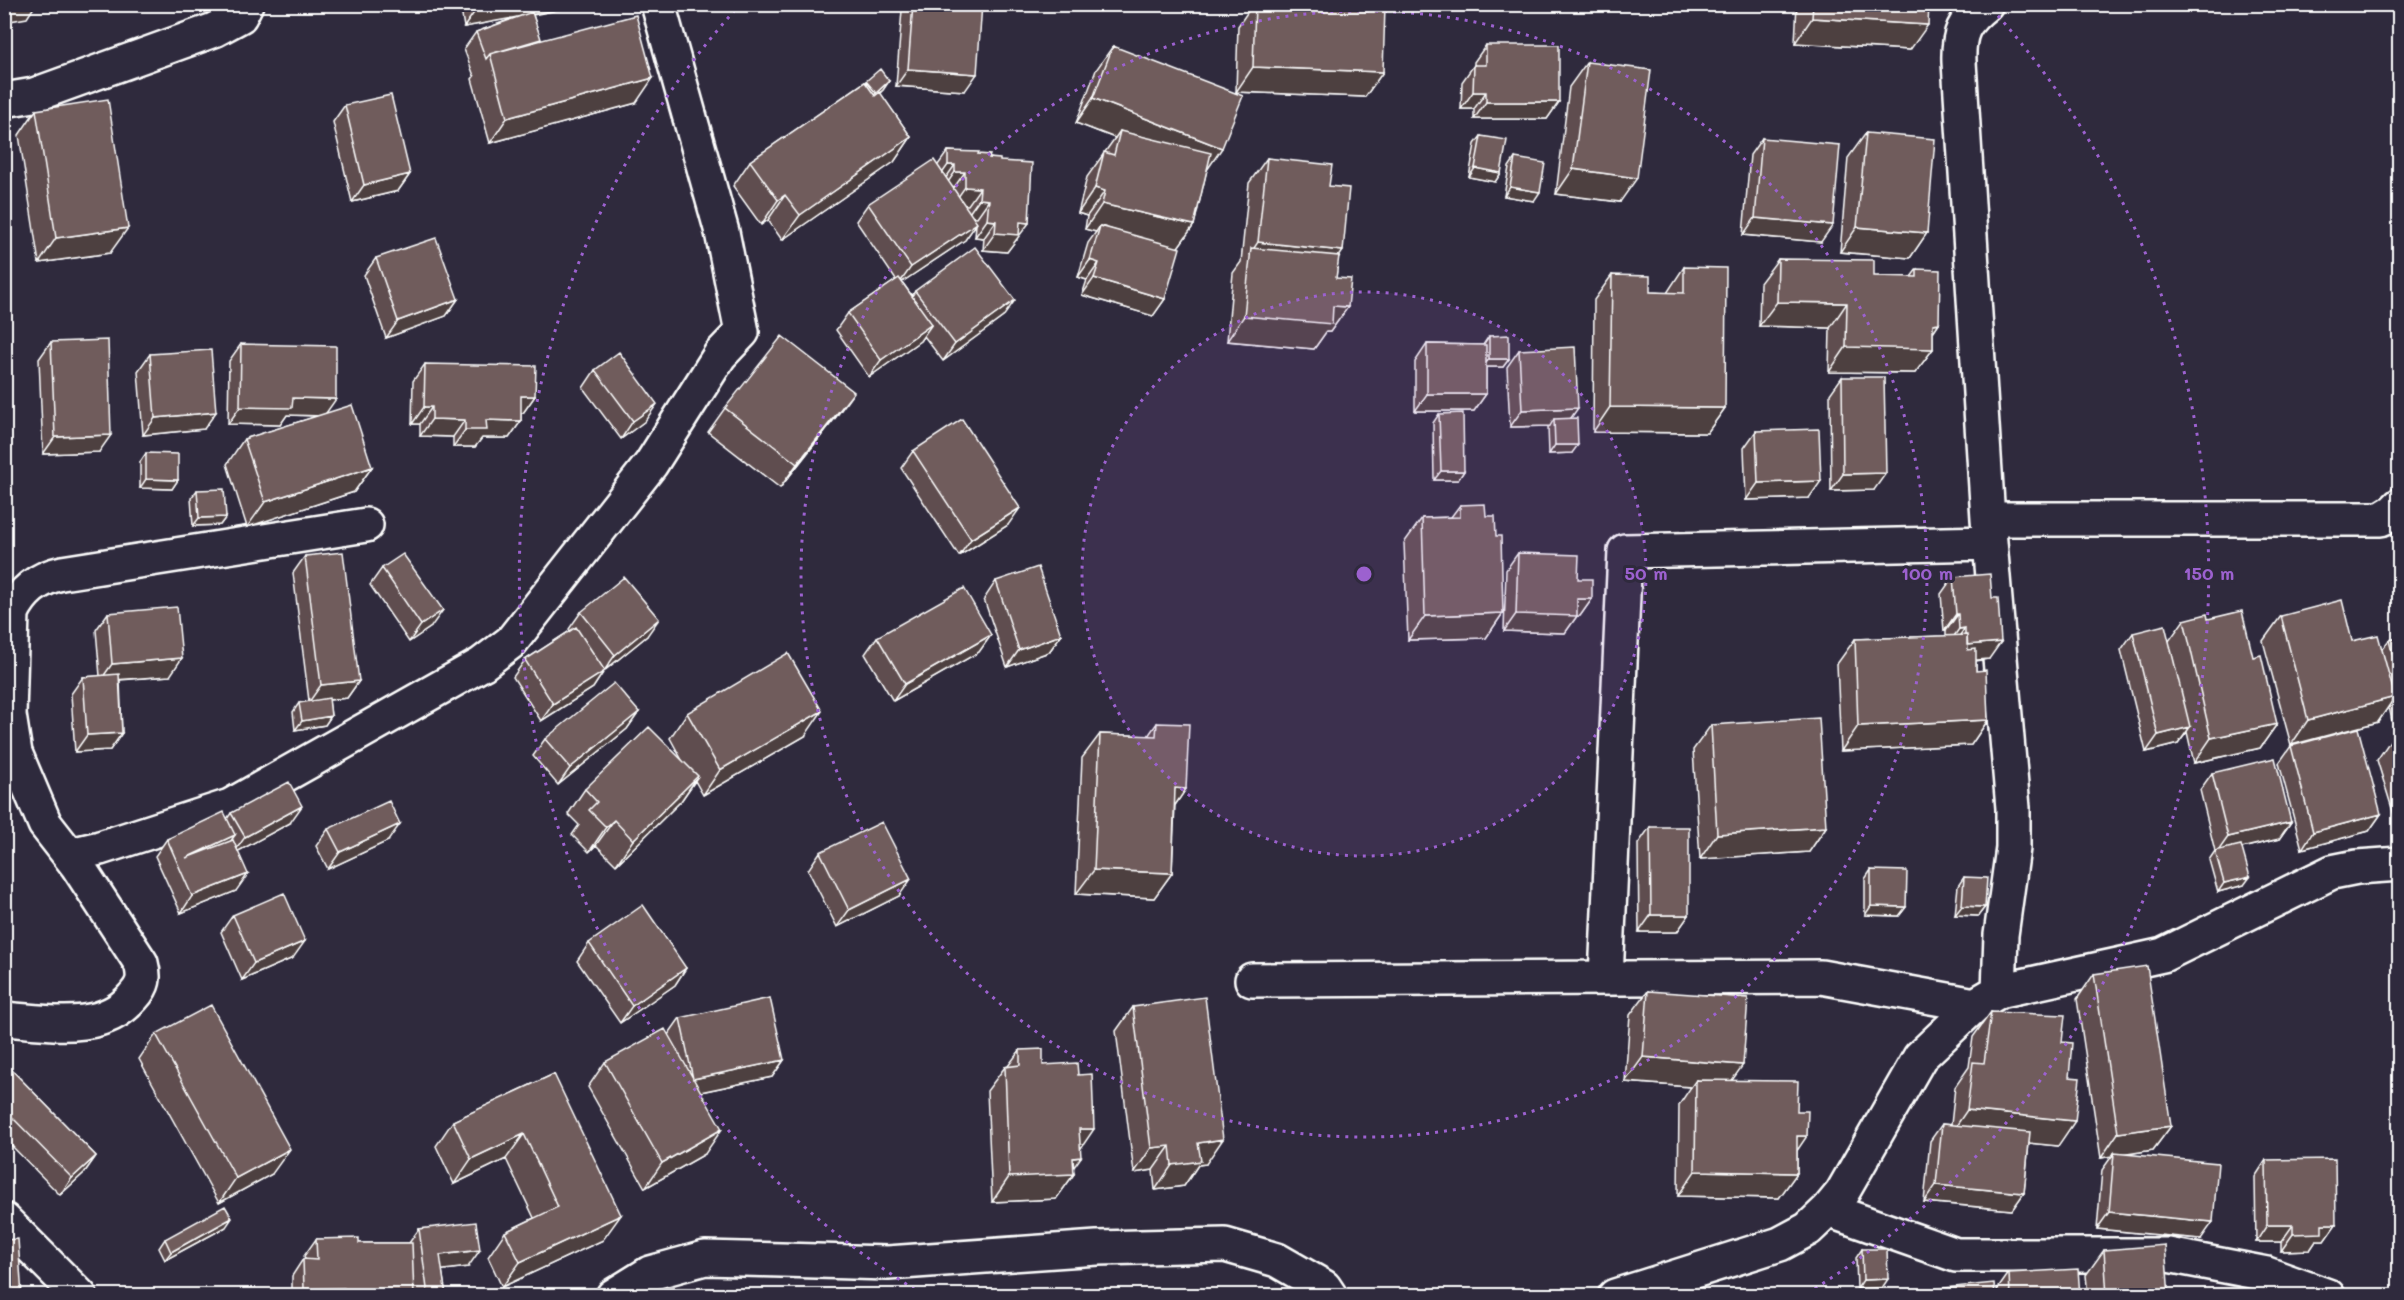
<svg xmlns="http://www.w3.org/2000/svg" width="2404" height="1300" font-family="Mali,sans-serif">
<rect width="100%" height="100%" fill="#2f2a3d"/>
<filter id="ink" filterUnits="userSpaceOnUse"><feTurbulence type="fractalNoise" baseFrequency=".0167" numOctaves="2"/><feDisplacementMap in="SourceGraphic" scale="12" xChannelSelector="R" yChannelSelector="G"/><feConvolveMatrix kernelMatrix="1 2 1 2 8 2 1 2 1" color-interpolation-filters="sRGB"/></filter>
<g filter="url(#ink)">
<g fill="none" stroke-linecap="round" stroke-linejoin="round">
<defs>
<path id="street" d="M1986,4c-23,18 -28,29 -27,58l29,457 25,289v40l-12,87 -2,56
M4,100l30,-5 180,-65 26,-14 6,-12
M1988,519h393l13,-8 6,-6
M70,855l30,-7 130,-42 252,-142 29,-22 140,-178 69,-109 22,-23 -20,-100 -64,-228
M1606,978l19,-427 365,-8
M1252,980l569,-3 154,28
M4,1019c43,3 98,15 129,-22 11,-12 12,-19 8,-34l-64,-98 -32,-41 -30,-71 -6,-38 3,-102c10,-22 27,-35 50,-40l304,-48
M1828,1210l128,45h212l99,19 61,22
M4,1220l76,76
M613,1296l37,-23 55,-15 183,5 209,-15 128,-3 52,15 47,27 6,9
M1615,1296l165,-52 28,-15 20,-19 14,-17 78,-136 55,-52 24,-14 164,-36 169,-83 25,-5 43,-3"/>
</defs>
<use href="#street" stroke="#fff" stroke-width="38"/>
<use href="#street" stroke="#2f2a3d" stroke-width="33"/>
</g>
<path fill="#5f4e4f" stroke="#fff" stroke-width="1.5" d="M460,4h128l-55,11 8,26 95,62 -146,40 -18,-64 3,-4 -1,1 -10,-27 12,-17 41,-15 -53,10z
M781,4h20l-18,7z
M906,4h76l-17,87 -69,-5 6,-76z
M1253,4h103l27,68 -18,25 -129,-5 2,-66z
M1797,4h132l-19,46 -115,-7z
M1486,45l73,57 -12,17h-73v-10h-13l1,-27 12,-17v-3z
M1113,46l94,123 -13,56 -16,22 -13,52 -12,17 -71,-21 5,-15 -9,-3 10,-34 8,-11 -11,-3 2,-13 -9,-3 9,-36 28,-39 -39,-15 20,-53z
M1587,62l33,140 -64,-8 13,-107z
M866,81h23l-6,9 -3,3 31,44 -17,25 -112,78 -14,-20 -7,5 -28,-39 17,-25z
M345,105l65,69 -12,17 -46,11 -19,-80z
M36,110l74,143 -71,10 -20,-128z
M1866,133l61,100 -17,25 -70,-6 8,-94z
M1481,136l20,37 -6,9 -26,-5 6,-33z
M1762,138l59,104 -78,-7 7,-80z
M948,151l30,3 22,7 17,79h-1l-9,12 -24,-2 1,-12 -9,-1 1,-13 -11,16 -63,42 10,14 3,-5 88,26 -60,44 -19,-25 -4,5 -51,36 -33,-47 12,-17 48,-33 -40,-59 12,-17 70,-39z
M1267,158l62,28 9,72 -2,20 12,29 -18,25h-4l-12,17 -87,-8 6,-68 8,-11 8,-79z
M1515,158l19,43 -30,-5 5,-29z
M376,258l82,41 -12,17 -60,22 -22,-63z
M1778,259l96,17 37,1 6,-8 22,54 -6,9v17l-18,24 -86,-1 1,-44 -71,-2 1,-43z
M1684,267l41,141 -18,25 -114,-1 1,-132 18,-25 38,17 17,1z
M1489,336l20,23 -6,8h-17v27l-12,17h-59v-49l12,-18 56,1z
M51,342l48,110 -56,2 -4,-95z
M241,344l84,70 47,53 -18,25 -107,35 -20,-63 17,-25 74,-23 -31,-1 -7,10 -52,-1 1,-63z
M1519,350l51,69 2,34 -23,1 -1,-27 2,-1 -40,1 -3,-60z
M150,354l54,75 -61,6 -5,-64z
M425,364l110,32 -12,17h-2v8l-12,17h-27l-7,9h-22v-10l-33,-1v-12h-8l1,-43z
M595,370l50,51 -24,18 -38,-51z
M1842,377l32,113 -43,1 -1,-97z
M725,408l111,9 -56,71 -72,-56z
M1439,414l25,57 -6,9h-24l-1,-57z
M1756,431l53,67 -63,2 -2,-52z
M913,451l95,74 -49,31 -58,-88z
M146,453l32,27 -6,9 -32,-1v-26z
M197,490l29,27 -6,8 -27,1 -2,-28z
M1460,505l26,11 10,20 7,77 -17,25 -78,2 -4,-97 18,-25 29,-1z
M1518,553l60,26 14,20 -12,17h-3l-12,17 -61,-2 2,-61z
M305,556l54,125 -12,17 -18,2 2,16 -6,9 -30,5 -2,-18 6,-9 10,-2 -16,-128z
M382,568l49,59 -22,15 -39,-57z
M1953,577l36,82 -13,2v10l12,49 -17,25 -130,6 -4,-87 18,-25 91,-3v-5h-2l-3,-37z
M996,581l65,54 -12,17 -42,15 -23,-68z
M581,612l66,24 -43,35 -11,17 -52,33 -28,-44 12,-17 45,-29 -1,-2z
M108,613l62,63 -50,4 2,53 -12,17 -35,2 -4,-58 12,-17 17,-1 -4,-46z
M2281,616l71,25 30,8 7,-9 11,-2v82l-8,1 -3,-15 -11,16 -87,23 -28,-104z
M2208,619l45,38 24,67 -17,24 -66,15 -7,-31 -9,12 -32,8 -25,-102 12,-17 36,8 15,-21z
M991,635l-12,17 -86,49 -28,-47 12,-17z
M639,712l-12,17 -69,56 -25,-29 12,-17z
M687,713l118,23 -102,59 -8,-14 -14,20 -65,64 -20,-20 -7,7 -17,-17 7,-10 -11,-11 17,-25 98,-27 -13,-24z
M1157,723l29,66 -11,16 -3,68 -18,25 -78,-4 6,-136 18,-24 48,2z
M1711,725l115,102 -17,25 -109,7 -7,-109z
M2400,733v98h-1l-22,-71 17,-25z
M2291,746l90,68 -12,17 -67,18 -23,-86z
M2212,773l79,49 -12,17 -37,9 2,37 -26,7 -9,-32 6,-9 -15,-61z
M231,813l59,10 -52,28 -2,40 -55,22 -26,-57 12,-17 60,-20z
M1650,827l39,88 -12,17h-38l-1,-88z
M328,829l60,12 -60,28 -12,-23z
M820,852l79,44 -62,31 -29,-57z
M1871,870l35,37 -7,9 -34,-1v-36z
M1964,877l21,30 -7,9 -23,-1 3,-29z
M233,915l60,43 -51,22 -21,-48z
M589,943l97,25 -11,17 -55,38 -43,-62z
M2094,974l77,152 -18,24 -27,4 75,85 -104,-10 5,-59 10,-14 -11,2 -24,-159z
M1648,991l84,89 65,71v22l-18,25 -101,-2 1,-91 12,-18 -66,-5 5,-67z
M1133,1007l73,157 -8,1 -14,21 -29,4 -2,-20 -19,3 -18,-142z
M1991,1012l71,30 -4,104 -29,-3 -5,50 -12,17 -88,-8 6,-61 12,-17 9,1 4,-38 14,-20 4,-30z
M680,1018l104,42 -12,17 -71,15 4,62 -60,34 -57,-101 17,-25 63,-27z
M156,1034l116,140 -53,29 -80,-144z
M1020,1050l23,15 37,84 -7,19 1,6 -18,25 -64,3 -5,-111 18,-24 3,-1z
M4,1062l92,94 -12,17 -24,22 -56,-57z
M554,1074l49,166 -101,47 -14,-30 17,-25 29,-14 -28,-59 -52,25 -18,-38 17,-25z
M2266,1160l70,64 -12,17h-8l-6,9 -29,1v-9h-25l-1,-65z
M226,1227l-61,33 -6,-12 6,-9z
M419,1229l49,38 -26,3 4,26h-154v-20l11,-17h2l-1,-3 12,-17 43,4h50z
M1862,1249l20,39 -25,1 -1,-31z
M2104,1250l65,46h-81l-2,-21z
M2009,1273l71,23h-83v-6z"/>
<path fill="#4e4040" stroke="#fff" stroke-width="1.5" d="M18,4h18l-9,14 -23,4v-15z
M480,4h108l-124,23z
M787,4h14l-18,7z
M1812,18l116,7 -18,25 -115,-7z
M1253,67l130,5 -18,25 -129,-5z
M908,69l69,5 -12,17 -69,-5z
M653,78l-17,25 -146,40 17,-25z
M889,81l-6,9 -14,11 7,-8z
M1473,92h13l-12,17h-13z
M1093,98l129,50 -17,25 -85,-42 -5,7 -39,-15z
M1486,102h73l-12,17h-73z
M911,137l-17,25 -112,78 18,-25z
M948,165h7l-12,17h-7z
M1475,168l26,5 -6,9 -26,-5z
M1573,169l64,9 -17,24 -64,-8z
M955,172h10l-12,17h-10z
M410,174l-12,17 -46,11 12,-17z
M965,187l15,1 -12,17 -15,-1z
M1510,187l30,5 -6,9 -30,-5z
M1095,188l10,3 -18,25 -9,-3z
M785,195l-17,25 -7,5 17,-25z
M979,199l10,1 -12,17 -10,-1z
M1102,204l92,21 -18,25 -76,-24 -4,6 -11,-3z
M1755,218l78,7 -12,17 -78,-7z
M987,220l9,1 -12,17 -9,-1z
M1020,222l9,1 -22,29 -24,-2 12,-17z
M977,223l-12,17 -66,44 12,-17z
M1857,227l70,6 -17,25 -70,-6z
M128,228l-18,25 -71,10 17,-25z
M1258,242l85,9 -17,25 -76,-22z
M1090,260l9,3 -12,17 -9,-3z
M1094,278l71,21 -12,17 -71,-21z
M458,299l-12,17 -60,22 12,-17z
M1015,300l-12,17 -60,44 12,-17z
M1777,302l70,1 -17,25 -71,-2z
M1333,306l15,1 -18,25h-4l-12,17 -87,-8 17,-25z
M1939,323l-17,25 11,1 -18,24 -86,-1 17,-25 87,-23z
M932,324l-12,17 -51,36 12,-17z
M1489,359h20l-6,8h-20z
M854,392l-18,25 -56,71 17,-24z
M1427,394h59l-12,17h-59z
M521,396h14l-12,17h-14z
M293,398l43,1 -12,17 -37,-1 -7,10 -52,-1 12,-17z
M657,404l-12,17 -24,18 12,-18z
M424,407h8l-12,17h-8z
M1610,407l115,1 -18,25 -114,-1z
M1578,408l-12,17 -12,-6 -4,7 -40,1 12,-17z
M216,412l-12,17 -61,6 12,-17z
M432,419l33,1 -12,17 -33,-1z
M486,420l35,1 -12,17h-27l-7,9h-22l12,-17z
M111,435l-12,17 -56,2 12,-17z
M1555,445h23l-6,8 -23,1z
M372,467l-18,25 -107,35 18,-25z
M1441,471h23l-6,9h-24z
M1886,473l-12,17 -43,1 12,-17z
M146,479l32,1 -6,9 -32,-1z
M1821,481l-12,17 -63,2 12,-17z
M1020,508l-12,17 -49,31 12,-17z
M226,517l-6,8 -27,1 6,-8z
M1577,599h15l-12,17h-3l-12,17 -61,-2 12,-17z
M443,610l-12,17 -22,15 12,-17z
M1503,613l-17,25 -78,2 17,-24z
M1956,614h2l-12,17h-2z
M659,619l-12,17 -43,35 -11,17 -52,33 12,-17 51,-33 11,-16z
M1965,628l-12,17 -6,1 12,-17z
M991,635l-12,17 -86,49 12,-17z
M1061,635l-12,17 -42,15 12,-17z
M2001,642l-12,17 -35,3 12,-17z
M182,658l-12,18 -70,5 12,-17z
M359,681l-12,17 -38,4 12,-17z
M2395,697l-17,25 -87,23 17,-25z
M822,711l-17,25 -102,59 17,-25z
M2400,711v9l-8,1z
M639,712l-12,17 -69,56 12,-17z
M331,716l-6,9 -30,5 7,-9z
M1988,720l-17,25 -130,6 17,-25z
M2277,724l-17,24 -66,15 17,-25z
M2190,727l-12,17 -32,8 12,-17z
M122,733l-12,17 -35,2 12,-17z
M698,776l-17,25 -65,64 17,-25z
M1175,788l11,1 -17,25z
M302,806l-12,17 -57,31 12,-17z
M2381,814l-12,17 -67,18 11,-17z
M614,820l-18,25 -7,7 17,-25z
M2291,822l-12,17 -63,15 12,-17z
M400,824l-12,17 -60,28 12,-17z
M1826,827l-17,25 -109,7 17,-25z
M235,835l-12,17 -37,6z
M1094,870l78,3 -18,25 -78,-4z
M248,874l-12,17 -55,22 11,-17z
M2250,877l-6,8 -26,7 6,-9z
M911,879l-12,17 -62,31 12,-17z
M1871,906l35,1 -7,9 -34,-1z
M1962,906l23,1 -7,9 -23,-1z
M1651,915h38l-12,17h-38z
M305,941l-12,17 -51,22 12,-17z
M686,968l-11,17 -55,38 12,-17z
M1643,1057l100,8 -18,25 -29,-10 -5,7 -66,-5z
M784,1060l-12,17 -91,19 12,-17z
M1967,1110l108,11 -17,25 -108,-11z
M2171,1126l-18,24 -39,6v-3l-2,3 -11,2 17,-25z
M722,1129l-17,25 -60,34 17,-25z
M1079,1129h15l-17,25z
M524,1134l-18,25 -52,25 17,-25z
M1797,1136h10l-17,25z
M1223,1139l-17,25 -8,1 -14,21 -29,4 17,-25 26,-22z
M1170,1146l-17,24 -19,3 17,-25z
M290,1149l-18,25 -53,29 17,-25z
M96,1156l-12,17 -24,22 12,-17z
M1081,1157l-12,17h5l-18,25 -64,3 17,-25 64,-19z
M1695,1171l102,2 -18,25 -101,-2z
M1936,1185l88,8 -12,17 -88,-8z
M2109,1212l104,10 -12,17 -104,-10z
M621,1215l-18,25 -101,47 18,-25z
M232,1218l-6,9 -61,33 6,-8z
M2322,1224h14l-12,17h-8l-6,9 -29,1 12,-17z
M2267,1225h26l-12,17h-25z
M480,1250l-12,17 -40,5 12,-17z
M1888,1279l-6,9 -25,1 6,-9z
M344,1288l-5,8h-40l5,-7z"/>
<path fill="#6f5b5c" stroke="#fff" stroke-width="1.5" d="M4,4h14l-14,3z
M913,4h69l-5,70 -69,-5z
M1255,4h101l29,2 -2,66 -130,-5z
M1813,4h116l-1,21 -116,-7z
M532,12l9,27 -51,15 -4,5 -10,-27z
M636,15l17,63 -146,40 -17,-64z
M1486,45h73v57h-73v-10h-13l1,-27h12z
M1113,46l130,50 -21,52 -129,-50z
M1587,62l64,8 -14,108 -64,-9z
M880,69l9,12 -13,12 -10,-12z
M865,82l10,14 5,-4 31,45 -111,78 -15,-20 -7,5 -28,-39z
M391,95l19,79 -46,11 -19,-80z
M108,99l20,129 -72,10 -20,-128z
M1120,131l91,22 -17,72 -92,-21 3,-13 -10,-3 9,-36 10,3z
M1866,133l69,6 -8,94 -70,-6z
M1481,136l26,4 -6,33 -26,-5z
M1762,138l78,7 -7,80 -78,-7z
M948,151l31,1 -1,2 12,1 -1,3 11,1v2l32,2 -3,60 -9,-1 -1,13 -24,-2 1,-12 -9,-1 2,-20 -10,-1 1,-11 -15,-1v-15h-10v-7h-7z
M1267,158l65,7 -3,21 20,2 -6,63 -85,-9z
M1515,158l30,5 -5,29 -30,-5z
M934,160l43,63 -66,44 -43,-63z
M1100,226l80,22 -15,51 -71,-21 5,-15 -9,-3z
M436,238l22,61 -60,22 -22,-63z
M975,247l40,53 -60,44 -40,-53z
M1251,248l88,8 -3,22 15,1 -3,28 -15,-1 -1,18 -88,-8z
M1778,259l96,1v16l43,1v-8l23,1 -1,53 -6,1v25l-87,-2 1,-44 -70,-1z
M1684,267l42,1 -1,140 -115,-1 2,-132 38,1v16l34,1z
M899,278l33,46 -51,36 -33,-47z
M1509,335v24h-20v-23z
M782,336l72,56 -57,72 -72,-56z
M108,340l3,95 -56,2 -4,-95z
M241,344l95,2v53l-43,-1 -1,10 -52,-1z
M1427,344l59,1v49h-59z
M1575,347l3,61 -56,2 -3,-60z
M211,350l5,62 -61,6 -5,-64z
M619,352l38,52 -24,17 -38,-51z
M425,364l111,2 -1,30h-14v25l-35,-1 1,10h-22v-10l-33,-1v-12h-8z
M1842,377h42l2,96 -43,1z
M352,405l20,62 -107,35 -21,-63z
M1463,413l1,58h-23l-2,-57z
M1577,418l1,27h-23l-1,-26z
M962,419l58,89 -49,31 -58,-88z
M1819,429l2,52 -63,2 -2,-52z
M146,453l32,1v26l-32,-1z
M224,489l2,28 -27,1 -2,-28z
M1485,504l1,12h9l1,20h5l2,77 -78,3 -3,-98 38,-1v-12z
M343,552l16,129 -38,4 -16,-129z
M1518,553l61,2 -1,24h14v20h-15v17l-61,-2z
M403,554l40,56 -22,15 -39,-57z
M1038,567l23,68 -42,15 -23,-69z
M1990,574l2,24h6l3,44 -34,3v-10h-2v-7l-6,1 -1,-15h-2l-3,-37z
M624,577l35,42 -44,36 -34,-43z
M964,588l27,47 -86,49 -28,-47z
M2342,600l10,41 26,-6 17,62 -87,23 -27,-104z
M177,607l5,51 -70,6 -4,-51z
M2242,611l11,46 8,-2 16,69 -66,14 -27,-118 23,-6 1,5z
M2165,625l25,102 -32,8 -25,-102z
M576,627l29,44 -52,33 -28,-44z
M1967,635l1,15 8,-1v22l10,-1 2,50 -130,6 -3,-87z
M2400,638v47l-11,-45z
M788,653l34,58 -102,59 -33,-57z
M119,674l3,59 -35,2 -4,-58z
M614,683l25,29 -69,56 -25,-29z
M329,698l2,18 -29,5 -3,-18z
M1819,718l7,109 -109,7 -6,-109z
M1157,723l32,1 -3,65 -11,-1 -3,85 -78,-3 6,-136 56,2z
M649,727l49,49 -65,64 -19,-20 -8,7 -17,-17 8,-8 -12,-13z
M2358,728l23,86 -68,18 -22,-86z
M2400,733v19l-6,-17z
M2275,758l16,64 -63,15 -16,-64z
M289,782l13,24 -57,31 -14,-24z
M389,801l11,23 -60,28 -12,-23z
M224,812l11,23 -49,23 47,-18 15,34 -56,22 -25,-57z
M882,822l29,57 -62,31 -29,-58z
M1650,827h39v88h-38z
M2241,845l9,32 -26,6 -9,-32z
M1871,870l36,1 -1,36 -35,-1z
M1964,877l23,1 -2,29 -23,-1z
M284,893l21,48 -51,22 -21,-48z
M643,905l43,63 -54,38 -43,-63z
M2147,966l24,160 -53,7 -24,-159z
M1648,991l100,7 -5,67 -100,-8z
M1205,997l18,142 -25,4 3,18 -29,4 -2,-19 -19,2 -18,-141z
M770,998l14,62 -91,19 -13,-61z
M211,1005l79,144 -54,29 -80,-144z
M1991,1012l74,3 -3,27 10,1 -3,34 11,1 -5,43 -108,-11 6,-48 11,1z
M665,1029l57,100 -60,34 -57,-101z
M1043,1049v16l34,-2 1,12 14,-1 2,55h-15l2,28 -8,1 1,16 -65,3 -4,-110 15,-2v-15z
M4,1062l92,94 -24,22 -68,-69z
M554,1074l67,141 -101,47 -15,-30 53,-25 -34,-73 -53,25 -18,-38z
M1696,1080l102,1 -1,30h11l-1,25h-10v37l-102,-2z
M1942,1124l88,8 -6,61 -88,-8z
M2114,1153l104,10 -5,59 -104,-10z
M2335,1159l1,65h-14v9l-29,1v-9h-26l-1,-65z
M225,1206l7,12 -61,34 -6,-13z
M476,1222l4,28 -40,5 6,41h-18l-9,-67z
M359,1238v5h53l2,53h-69l-1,-8 -40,1 -1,-30 14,1 -1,-21z
M18,1239l4,57h-18v-56z
M2165,1245l4,51h-62l-3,-46z
M1862,1249h25l1,30 -25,1z
M2078,1269l2,27h-70l-1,-23z
M1994,1283l1,13h-69l-1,-6z"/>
</g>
<circle cx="1364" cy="574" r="282" fill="#9c61cf" fill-opacity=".12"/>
<g fill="none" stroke="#9c61cf" stroke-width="3" stroke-dasharray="3 6">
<circle cx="1364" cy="574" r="282"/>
<circle cx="1364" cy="574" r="563"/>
<path d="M922 1294A845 845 0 0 1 736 9M1992 9A845 845 0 0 1 1806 1294"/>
</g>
<circle cx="1364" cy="574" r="9" fill="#9c61cf" stroke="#2f2a3d" stroke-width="3"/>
<g font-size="18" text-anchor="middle" font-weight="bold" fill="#9c61cf" stroke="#2f2a3d" stroke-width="6" stroke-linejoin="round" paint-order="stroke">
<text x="1646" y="580">50 m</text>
<text x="1927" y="580">100 m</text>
<text x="2209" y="580">150 m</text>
</g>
<rect width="2404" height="1300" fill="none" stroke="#2f2a3d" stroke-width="24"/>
<rect x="12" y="12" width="2380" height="1276" fill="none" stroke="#fff" stroke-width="2" filter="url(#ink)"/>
</svg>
